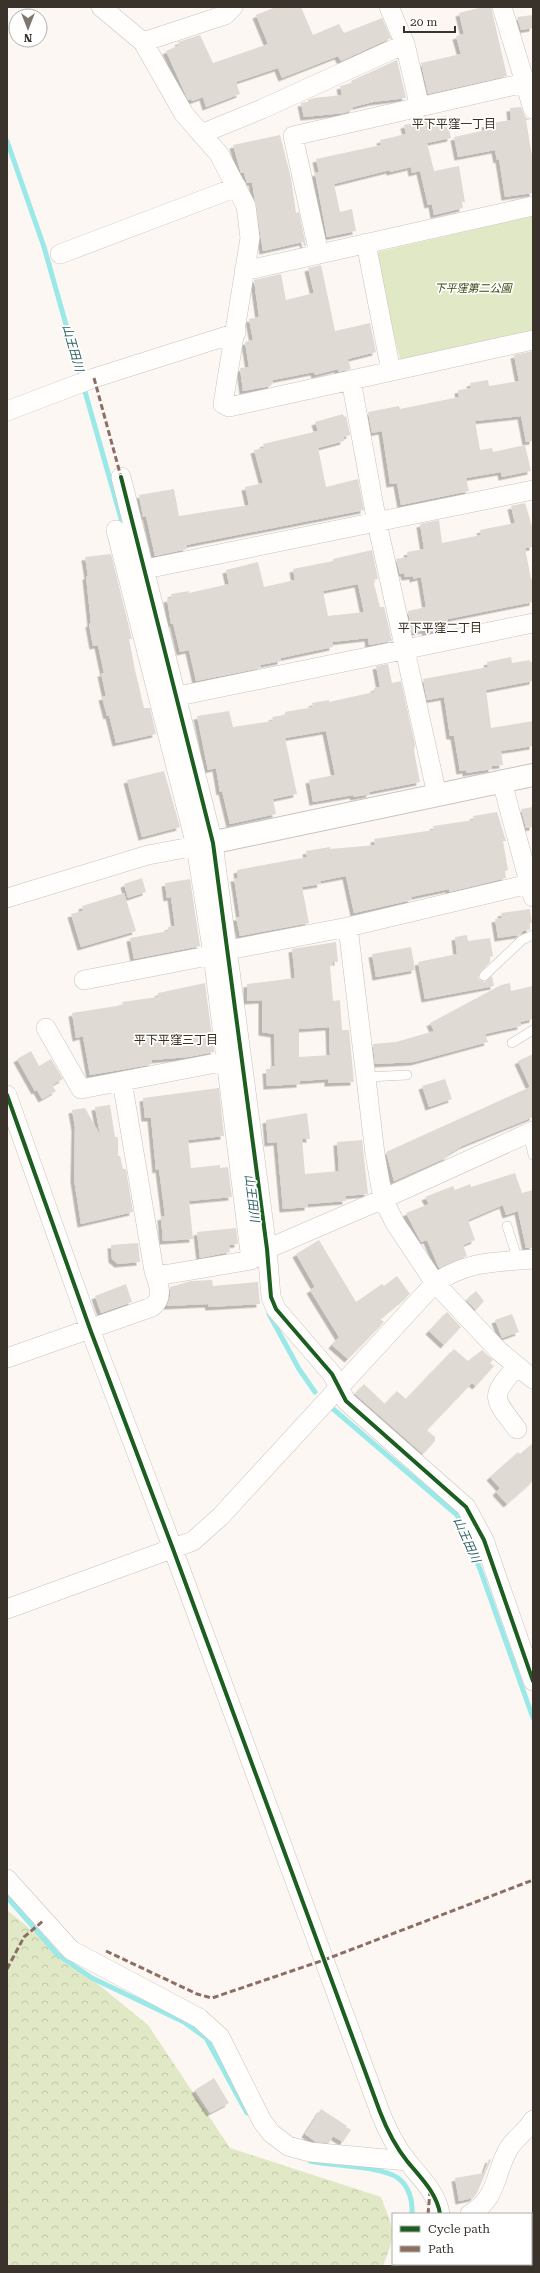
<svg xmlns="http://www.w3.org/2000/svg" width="540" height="2273" font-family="'Roboto Serif','Noto Sans JP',serif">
<defs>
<pattern id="forest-crowns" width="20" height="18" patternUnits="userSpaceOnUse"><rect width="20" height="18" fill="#e0e8c5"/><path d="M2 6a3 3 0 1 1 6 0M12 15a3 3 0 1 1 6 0" fill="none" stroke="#c1c7a9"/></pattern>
<filter id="shadow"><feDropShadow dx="-3.5" dy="3.5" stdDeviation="0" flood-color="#0004"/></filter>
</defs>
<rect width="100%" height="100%" fill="#fcf7f2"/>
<path fill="url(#forest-crowns)" d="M7,1910l141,115 82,123 151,49c13,35 16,34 2,69h-376z"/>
<path fill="#e0e8c5" d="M533,216v117l-132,29 -28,-109z"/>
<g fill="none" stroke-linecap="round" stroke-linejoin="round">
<path stroke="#9ae8e8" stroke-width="5" d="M7,141l37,106 80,282
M269,1314l30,55 16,23
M332,1408l125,107 23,54 53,149
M7,1897l51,58 34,23 92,44 22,16 41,75
M310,2161c22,5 71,5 88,17 11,8 15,23 14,36
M409,2266v-2"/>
</g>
<path fill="#e0dad4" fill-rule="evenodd" filter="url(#shadow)" d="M276,7h25l12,28 26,-11 5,9 38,-15 9,20 -50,23 -3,-5 -56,22 -4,-10 -42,14 4,12 -34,13 -3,-10 -11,4 -1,-2 -3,1 -22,-49 14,-6 -2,-3 22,-7 13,28 55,-19 -12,-29z
M482,7h9l16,69 -79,18 -7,-31 40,-9 -5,-18 8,-2 -5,-21z
M533,15v13l-12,2 -4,-13z
M397,60l9,38 -33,4 -20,5v2l-9,4 -40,4 -3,-14 7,-1v-2l6,-2 28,-3 -2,-9 12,-3 -1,-2z
M521,107l4,10 5,3h-4l7,42v31l-28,4 -6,-38 -2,1 -2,-10 -37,7 -4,-20 32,-7 -1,-6 26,-4 -1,-12z
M446,116l5,22 -24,5 7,28 25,-5 6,36h-3l1,6 -29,7 -2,-11 -4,1 -8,-34 -8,2 -1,-6 -21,5v-2l-56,14 6,28 12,-3 4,22 -29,6 -12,-64 4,-1 -3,-13 65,-14 -1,-5 26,-6 -2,-9z
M280,135l11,43 5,35 3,-1 7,34h-2l-1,-4 -40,9 -11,-69 -5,1 -3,-10h-3l-8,-28z
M321,265l14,66 35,-8 6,29 -28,7 3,10 -13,3v-3l-23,6 -1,-3 -5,1 -36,7 -2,6 -28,5 -3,-23 9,-1 -4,-25 8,-2 -4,-21 10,-2 -5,-37 27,-6 5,26 28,-7 -6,-25z
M533,351v90l-7,1 -5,-26 -46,5 5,29 12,-2 1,4 32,-7 6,26 -29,6 -1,-5 -35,6 3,13 -68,14 -4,-22 -7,1 -8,-53 -10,2 -4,-21 31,-6 1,3 59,-12 -1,-7 13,-2 -1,-5 18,-3 1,6 30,-5 -5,-26z
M343,414l1,3 2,-1 4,19 -7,2 1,4 -26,7 8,39 32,-8 6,31 -178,35 1,4 -32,7 -9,-40 -3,1 -4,-22 35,-6 5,27 70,-11 -4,-18 18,-4 -9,-33 10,-2 -1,-4 55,-13 -3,-9z
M525,503l8,27v17l-8,1 6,31h2v23l-85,17v9l-22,5 -1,-3 -13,3 -4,-22 18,-4 -5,-30 -8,2v-3l-8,1 -1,-4 -4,1 -4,-15 12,-2 -1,-5 17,-3 -4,-25 19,-4 3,23 39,-8 -1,-5 35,-7 -4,-17z
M372,550l6,29 -5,1 7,27h4l8,34 -23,4 -1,-7 -36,4 1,5 -52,11v3l-21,4 1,3 -65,13 -7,-31 -9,2 -7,-29 -2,1 -4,-25 5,-1 -1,-4 18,-3v2l40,-9 -3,-14 32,-8 6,25 31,-7 -2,-11 40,-8v-2zM358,584l6,28 -36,4 -5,-25z
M111,554l21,85h-3l6,31 9,38h6l6,26 -40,9 -7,-28 -2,1 -5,-19 4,-1 -5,-23h3l-6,-28 -5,1 -4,-22 2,-1 -5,-47h2l-3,-19z
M511,657l1,6 18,-3v2h3v19l-47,9 5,38 42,-7v25l-32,5 2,14 -11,1v3l-26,4v-3l-6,1 -6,-35h-4l-6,-39 -17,3 -4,-21 65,-12 -1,-5z
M388,664l4,19 9,-2 14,64 -1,6 6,31 -51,10 1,2 -16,3 -1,-2 -40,7 -4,-22 26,-5 -9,-44 -41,7 12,56 -24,5 3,15 -46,10 -8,-33 -2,1 -4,-24 -8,2 -11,-54 32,-5 4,16 40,-6 -1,-4 13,-2v-3l28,-5 -1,-4 17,-3v2l45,-10v-4l6,-1 -4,-21z
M164,771l16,56 -38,10 -15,-57z
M533,807v20l-7,1 -5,-19z
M497,812l9,29h-3l5,29 -3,1 1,7 -57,14v-3l-38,8 1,3 -58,13 -8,-37 -26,5 1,3 -19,3 7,36 -69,13 -4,-19h4l-6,-39h4l-1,-8 70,-13 -1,-6 24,-4v2l45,-4 -1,-6 60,-9 -1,-4 41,-6 -1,-4z
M142,878l4,14 -18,6 -4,-14z
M190,879l10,67 -66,13 -4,-21 38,-7v-4l7,-1 -4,-29 -4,1 -2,-15z
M124,893l12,38 -55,16 -10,-33 12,-3 -1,-5z
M530,909l2,14h-2v7l-7,1 -4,4 -21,3 -3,-19 7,-1 -1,-5z
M467,935l1,6 22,-3 3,18 -3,1v5l-10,10 -2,5 2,3 5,2 7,-6 2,10 -69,13 -7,-37 39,-8 -2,-17z
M336,942l2,20h-5v4h-3l3,35 7,-1 2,30h7l5,52 -26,1v-4l-28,2v3l-33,2 -1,-16h4v-4h5l-1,-32 -12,-2v-32l-15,1v-17l48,-6 -3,-29zM329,1027l1,28 -31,2v-28z
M411,947l4,23 -39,7 -4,-23z
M205,983l9,69 -26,5 -36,3v3l-3,2 -59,10 -7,-39 -7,2 -4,-25 51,-8 -1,-3 36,-5v-4z
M510,983l1,8 22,-5v33l-13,3 1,4 -36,8 3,8 -74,20 -39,2 -2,-20 23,-2 38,-11 -4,-8 71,-38z
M31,1051l8,15 12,-7 12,20 -11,6 4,6 -14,8 -5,-9 -2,1 -18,-32z
M533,1054v63l-71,29 -15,9 1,2 -54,24 -8,-29 144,-65 -12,-26z
M445,1079l7,20 -23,8 -7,-21z
M219,1088l5,48 -36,4 3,28 29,-3v3l8,-1 4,30 -43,4 4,38 -30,2 -2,-24 4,-1 -6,-47 -3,1 -5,-52h-6l-2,-20z
M110,1105l5,32h3v19h2l3,13h3l7,43 -52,12 -7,-45 1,-52 -3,-17 13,-2 15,27 -5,-28z
M307,1113l3,26h-8l3,35 34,-3 -2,-29 25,-2 6,54 -23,2 1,5 -38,3v3l-25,2 -6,-67 -9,1 -2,-23z
M515,1173l7,20 11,-3v58h-7l-8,-37 -12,4 -3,-10 -35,15 7,20 -12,5 4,11 -28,12 -12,-28 -6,2 -15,-29 23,-9 -4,-7 28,-11 2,4 15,-6 1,3z
M236,1228l2,16 -9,1 1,7 -30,6 -3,-26z
M319,1240l37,62 26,-18 2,2 13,-10 13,18 -30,25 4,3 -36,37 -16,-14 7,-8 -29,-47 5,-3 -19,-33z
M138,1243l2,19 -22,2 -6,-5 -1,-14z
M212,1280l1,6 45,-4 2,22 -51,3 -1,-3 -41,2 3,-9v-10l21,-6z
M126,1284l6,18 -31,11 -6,-17z
M476,1291l8,10 -8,9 -10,-10z
M447,1312l14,15 -17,18 -15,-14z
M512,1314l7,18 -17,6 -7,-18z
M454,1349l14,12 14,-11 11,10 -3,3 4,3 -18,20 -4,-3 -45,47 8,7v4l-12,13 -68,-60 9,-10 21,20 12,-13 9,8z
M533,1443v38l-26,23 -11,-12 4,-4 -10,-11 28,-25 2,2z
M214,2078l15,25 -19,10 -15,-23z
M321,2109l26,17 -1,1 5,3 -8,12 -10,-6 -4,7 -13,-1 -11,-8z
M489,2159l2,1 -14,33 -4,5 -14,3 -4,-23 29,-5z"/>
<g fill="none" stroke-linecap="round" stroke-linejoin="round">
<defs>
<path id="service" d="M484,976l38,-36 11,-5
M512,1043l21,-13
M366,1077l41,-2
M528,1133l5,22
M507,1226l11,34"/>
<path id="minor" d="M101,7l42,35 41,72 35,40 27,52 4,32 -27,166 6,3 304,-67
M389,7l16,37 15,64
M502,7l31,102
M143,42l82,-27 8,-8
M201,134l61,-25 143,-65
M366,243l25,128
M60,254l177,-67
M319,254l-26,-118 240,-55
M244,271l289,-65
M351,380l26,143 60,272
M7,411l87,-33 142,-45
M121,477l92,366 54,406 4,48 5,12 56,65 14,27 120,106 18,33 49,141
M116,530l80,316 17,109 38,305
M131,572l402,-82
M164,699l369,-76
M502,782l31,115
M7,898l141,-43 48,-9
M348,927l27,227 8,45 12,24 40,60 64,68 34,28
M228,950l120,-23 181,-43
M84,980l129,-25
M46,1028l35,61 156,-30
M122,1081l32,190 9,4 88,-15 16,-11 116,-50 150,-68
M7,1095l83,234 83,220 207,563c7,18 15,34 27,49 13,16 30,32 33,53
M7,1358l145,-51c13,-10 6,-23 2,-36
M517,1429c-24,-32 -28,-31 0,-63
M7,1609l186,-68 27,-24 215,-234c33,-22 60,-21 98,-24
M7,1879l64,71 128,68 21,19 42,84 9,12 17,13 22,6 97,9
M470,2214c29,-17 24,-41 39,-66 6,-10 18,-17 24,-28
M442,2264v2"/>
<path id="tertiary" d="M196,846l337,-71"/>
</defs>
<use href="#service" stroke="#c8c3bd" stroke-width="10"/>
<use href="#minor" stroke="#c8c3bd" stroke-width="20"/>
<use href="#tertiary" stroke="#c8c3bd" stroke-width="24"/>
<use href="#service" stroke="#fffefd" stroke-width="9"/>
<use href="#minor" stroke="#fffefd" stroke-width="19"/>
<use href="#tertiary" stroke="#fffefd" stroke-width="22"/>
<path stroke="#8d6e63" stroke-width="3" stroke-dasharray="6 3" stroke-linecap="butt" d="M94,378l27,99
M106,1951l91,43 15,4 112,-38 209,-80
M7,1969l17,-32 19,-16
M428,2214l2,-22
M426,2266v-2"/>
<defs>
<path id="cycleway" d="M121,477l92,366 54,406 4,48 5,12 56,65 14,27 120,106 18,33 49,141
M7,1095l83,234 83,220 207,563c7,18 15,34 27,49 13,16 30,32 33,53"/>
</defs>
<use href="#cycleway" stroke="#fff" stroke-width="6"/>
<use href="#cycleway" stroke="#1b5e20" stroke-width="4"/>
</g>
<g text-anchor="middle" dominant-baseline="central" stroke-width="3.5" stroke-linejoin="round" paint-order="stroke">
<g font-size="11" font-style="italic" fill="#3c4911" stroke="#fff">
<text x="473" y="288">下平窪第二公園</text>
</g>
<g font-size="12" fill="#3b2d1c" stroke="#fff">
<text x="454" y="124">平下平窪一丁目</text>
<text x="440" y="628">平下平窪二丁目</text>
<text x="176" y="1040">平下平窪三丁目</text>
</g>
<g font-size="12" font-style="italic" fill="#306162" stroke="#fff">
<text transform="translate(73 348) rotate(74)">山王田川</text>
<text transform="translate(252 1198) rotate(83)">山王田川</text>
<text transform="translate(467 1540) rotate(66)">山王田川</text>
</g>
</g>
<rect width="540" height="2273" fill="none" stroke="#3a332b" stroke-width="16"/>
<rect x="392" y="2213" width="140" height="52" fill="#ffffff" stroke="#b0adaa"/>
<rect x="400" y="2226" width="20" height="6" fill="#1b5e20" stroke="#b0adaa"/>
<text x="428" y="2233" font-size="12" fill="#3a332b">Cycle path</text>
<rect x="400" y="2246" width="20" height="6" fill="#8d6e63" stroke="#b0adaa"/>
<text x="428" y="2253" font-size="12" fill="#3a332b">Path</text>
<g transform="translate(28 28) rotate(180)"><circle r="19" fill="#ffffff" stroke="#b0adaa"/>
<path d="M0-3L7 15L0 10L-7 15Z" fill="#7e7871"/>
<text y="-6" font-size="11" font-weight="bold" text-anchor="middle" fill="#3a332b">N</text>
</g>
<path d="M404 26v6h51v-6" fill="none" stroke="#3a332b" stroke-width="2"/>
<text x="410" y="26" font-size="12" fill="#3a332b" stroke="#ffffff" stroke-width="3" paint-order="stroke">20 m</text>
</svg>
